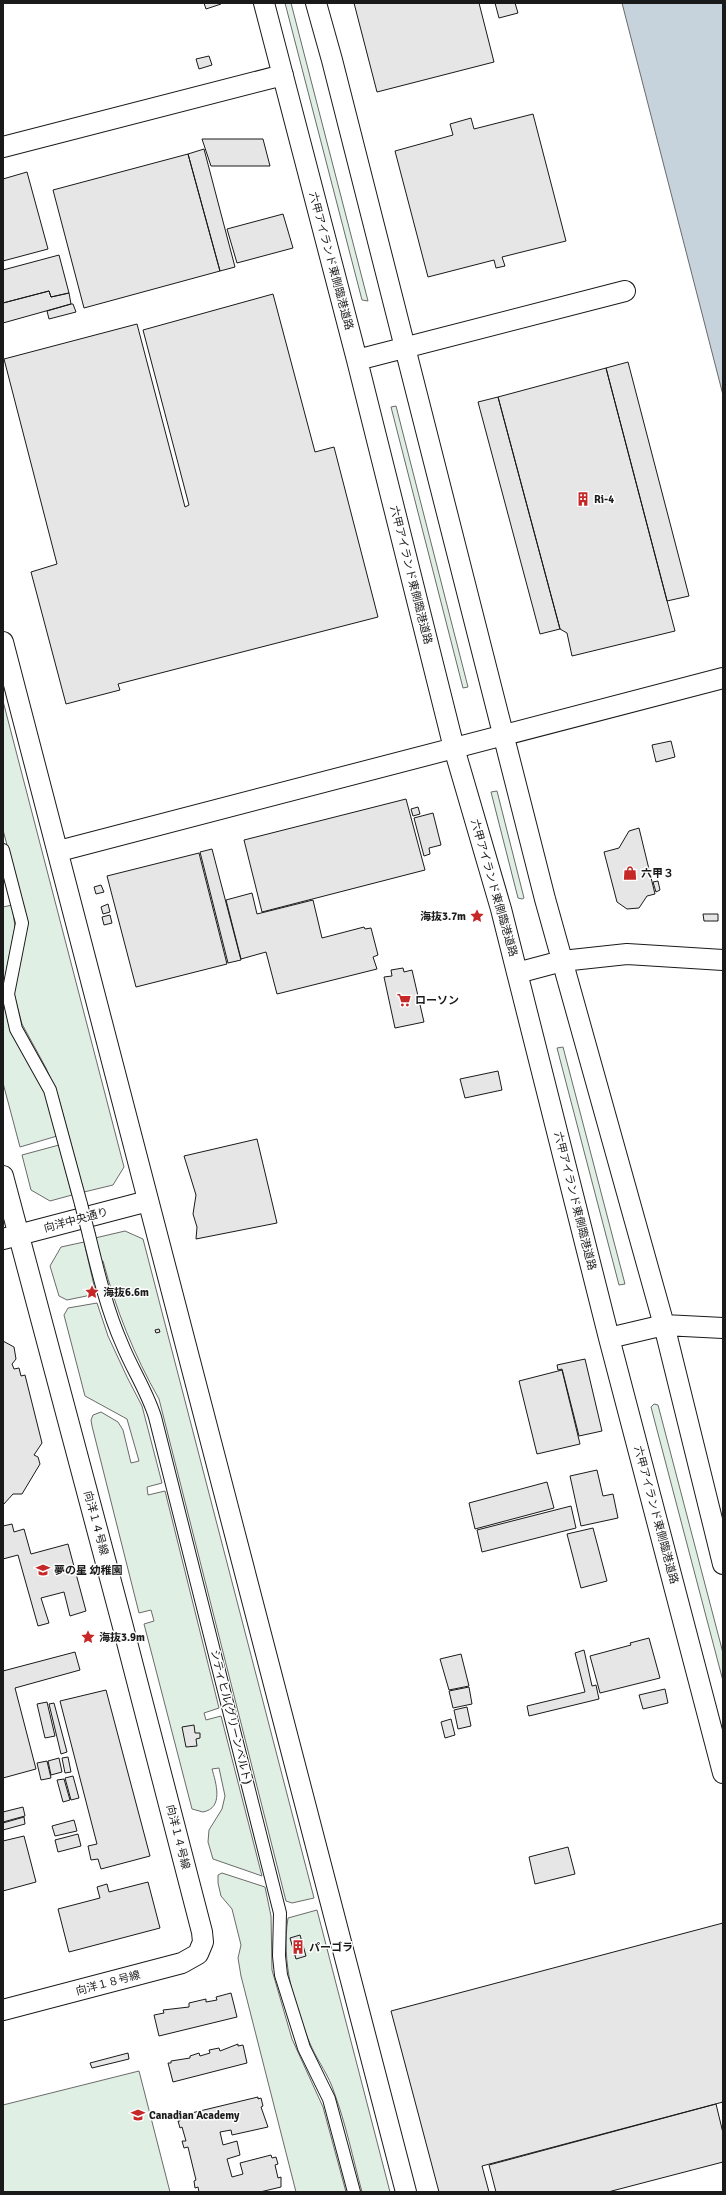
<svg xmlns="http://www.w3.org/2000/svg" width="726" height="2195" font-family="Signika,'Noto Sans JP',sans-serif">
<rect width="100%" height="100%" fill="#fff"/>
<path fill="#e0efe3" stroke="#6a6a6a" d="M285,3h6l77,298 -6,-1z
M396,406l72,281 -5,1 -72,-281z
M3,701l121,466 -11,18 -29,7 -26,-96 -12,-28 -24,-44 -9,-33 11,-82 -21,-79z
M497,791l27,107 -2,1 -4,-1 -27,-106z
M12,905l3,22 -12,61v-81z
M3,994l41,95 13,47 -37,11 -17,-64z
M563,1047l62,237 -6,1 -62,-237z
M59,1145l13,50 -22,6 -19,-11 -9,-35z
M125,1231l18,8 171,659 -22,5 -6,-2 -127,-502c-25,-44 -43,-89 -56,-138h-2l-6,-23z
M84,1242l12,52 -29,6 -8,-4 -9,-30 11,-19z
M97,1303l11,33 19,41 15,29 20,77 -15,4 1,8 17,-4 54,217 -15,5 2,7 15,-4 41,160 -49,-17 -5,-17 1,-12 13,-21 3,-13 -6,-28 -7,1c4,14 12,39 -9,43l-11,-3 -48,-185 10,-3 -3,-11 -12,3 -47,-187 -1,-6 2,-5 8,-3 17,10 5,8 8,33 8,-2 -12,-42 -42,-23 -21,-81 4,-7z
M654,1404l4,1 65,248v28l-72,-274z
M222,1873l43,14 6,29 1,54 20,69 31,68 23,85h-50l-55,-216 -3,-18 3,-13 -9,-36 -11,-13 -3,-13v-8z
M317,1910l73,282h-28c-9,-33 -16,-68 -28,-100 -5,-16 -15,-29 -22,-44 -18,-40 -31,-86 -24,-130z
M139,2071l31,121h-167v-87z"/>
<path fill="#c6d2dc" stroke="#6a6a6a" d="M622,3h101v392z"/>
<path fill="#e6e6e6" stroke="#1a1a1a" d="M204,3h16l1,1 -15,5z
M354,3h125l15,59 -117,30z
M495,3h20l3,10 -19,5z
M209,56l3,9 -13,4 -3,-10z
M533,114l33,127 -64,16 3,9 -9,2 -2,-8 -66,17 -33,-126 58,-16 -3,-11 21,-6 3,11z
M202,139h61l7,27h-59z
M204,149l31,118 -15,4 -32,-117z
M188,154l32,117 -136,37 -31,-118z
M27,172l21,77 -45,12v-82z
M283,214l10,34 -56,15 -10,-34z
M59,255l10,38 -18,4 -2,-6 -46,12v-33z
M49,291l2,6 18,-4 2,11 -68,19v-20z
M273,294l42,158 19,-5 44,170 -260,67 2,6 -54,14 -35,-132 26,-8 -53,-205 133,-35 48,183 4,-2 -46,-175z
M71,304h2l3,8 -27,7 -2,-8z
M628,362l61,234 -22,5 -61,-233z
M606,368l69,263 -103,25 -5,-23 -7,-4 -62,-232z
M498,397l62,232 -20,5 -62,-232z
M671,741l4,16 -19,5 -4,-17z
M406,799l19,71 -163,42 -18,-72z
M418,807l2,7 -7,2 -2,-7z
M433,813l8,32 -12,3 1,6 -6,2 -10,-38z
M639,828l16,66 -8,2 -8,12 -12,1 -10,-7 -13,-50 15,-4 10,-17z
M212,849l29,111 -13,3 -28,-111z
M199,853l28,111 -91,23 -29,-111z
M658,881l2,9 -4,2 -3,-10z
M101,885l3,7 -8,2 -2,-7z
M252,893l5,21 56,-14 9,38 42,-11 1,2 6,-1 7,27 -5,2 4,12 -100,25 -11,-42 -25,7 -15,-59z
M108,904l2,8 -7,2 -2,-7z
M703,914h15v7h-14z
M110,915l2,8 -8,2 -2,-8z
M403,968l1,4 8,-2 12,52 -29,6 -11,-51 8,-1 -1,-6z
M498,1071l4,19 -37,8 -5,-19z
M257,1139l20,84 -81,16 1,-12 -4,-13 3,-19 -12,-39z
M159,1329l1,3 -4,1 -1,-3z
M3,1341l11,6 2,12 -4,5 2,5 5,-1 2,8 4,-1 17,68 -8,12 4,2 2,7 -18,30h-9l-10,11z
M585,1359l17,72 -23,5 -17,-67 -4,1 -1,-5z
M562,1370l18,74 -43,10 -18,-73z
M597,1470l6,26 10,-2 5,24 -37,8 -11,-50z
M547,1482l7,26 -79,21 -6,-26z
M571,1506l5,22 -94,24 -5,-22z
M12,1524l2,8 10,-3 7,25 37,-10 18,67 -16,5 -6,-24 -23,6 8,25 -11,3 -20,-71 -15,4v-33z
M593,1528l14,53 -26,7 -14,-54z
M649,1638l11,40 -60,15 -10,-37 41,-11 -1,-2z
M584,1650l8,36 4,-1 3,14 -70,17 -2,-10 58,-14 -10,-39z
M75,1652l5,18 -65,18 21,81 -33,9v-107z
M461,1654l8,32 -20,4 -9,-31z
M469,1687l3,17 -19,4 -4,-17z
M665,1689l3,14 -25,6 -4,-14z
M106,1690l44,166 -49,13 -3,-10 -7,1 -3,-14 9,-2 -37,-143z
M47,1702l8,34 -10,2 -8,-34z
M54,1703l13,49 -6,2 -12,-50z
M467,1707l4,19 -13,3 -4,-19z
M451,1719l4,16 -10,3 -4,-16z
M194,1725l1,8h5v5l-4,1 1,7 -11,1 -4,-20z
M68,1757l3,15 -6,1 -3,-15z
M59,1758l3,14 -11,3 -3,-14z
M47,1761l4,17 -10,2 -4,-17z
M73,1776l6,22 -8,2 -6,-22z
M64,1779l6,21 -7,2 -6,-22z
M23,1807l2,9 -22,6v-10z
M24,1817l1,7 -22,6v-7z
M74,1820l3,11 -22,5 -3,-10z
M78,1834l3,12 -23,6 -3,-12z
M24,1836l12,46 -33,9v-50z
M568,1847l7,27 -40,10 -6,-27z
M148,1882l12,46 -91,24 -11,-43 42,-11 -3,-11 10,-3 2,8z
M723,1923v179l-241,64 7,26h-50l-48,-181z
M300,1935l6,21 -10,3 -6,-21z
M231,1993l6,24 -78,19 -5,-21 10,-2 -1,-3 26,-3v-4l17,-4v3l11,-2 -1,-3z
M238,2044v2l5,-1 4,18 -74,19 -5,-19h3v-2l19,-3v-2l9,-3 1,3 10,-3 -1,-3 10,-2 1,3z
M128,2053l1,6 -37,9 -2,-5z
M258,2097v2l3,-1 2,8 -2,1 7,20 -36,8 -1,-5 -11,2 3,13 14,-4 3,14 -13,4 5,18 11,-3 -3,-11 31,-8 1,3 4,-1 2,7 -3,1 3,13 3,-1v10l-21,5h-61l-1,-5 -3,1 -1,-7 2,-1 -8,-33 -4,1 -2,-7h4l-4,-14 -2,1 -2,-7h2l-1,-5z
M716,2104l7,29v29l-115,30h-112l-7,-27z"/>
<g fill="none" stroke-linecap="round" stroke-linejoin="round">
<defs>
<path id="pedestrian" d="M3,850l19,73 -14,71 8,35 34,61 31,114
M89,1235c9,37 18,75 33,109 10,25 25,47 33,73l125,496 -1,43 2,19 23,73 25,51 25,93"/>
<path id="tertiary" d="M264,3l93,357 97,388 47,161 108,429 114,435
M316,3l16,57 213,839 119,426 59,239
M3,147l280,-72
M357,360l268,-69
M3,642l403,1550
M59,851l664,-173
M517,973l45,-12 65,-7 96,6
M3,1176l119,447 80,309 1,10 -5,12 -16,9 -179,47
M3,1239l145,-38
M609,1338l55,-13 59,3"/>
</defs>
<use href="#pedestrian" stroke="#1a1a1a" stroke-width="14"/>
<use href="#tertiary" stroke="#1a1a1a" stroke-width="22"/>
<use href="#pedestrian" stroke="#fff" stroke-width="12"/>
<use href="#tertiary" stroke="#fff" stroke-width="20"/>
<defs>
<path id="pedestrian-bridge" d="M81,1204l8,31"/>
</defs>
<use href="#pedestrian-bridge" stroke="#1a1a1a" stroke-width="14" stroke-linecap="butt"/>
<use href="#pedestrian-bridge" stroke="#fff" stroke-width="12"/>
</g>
<defs>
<symbol id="building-bare" viewBox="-9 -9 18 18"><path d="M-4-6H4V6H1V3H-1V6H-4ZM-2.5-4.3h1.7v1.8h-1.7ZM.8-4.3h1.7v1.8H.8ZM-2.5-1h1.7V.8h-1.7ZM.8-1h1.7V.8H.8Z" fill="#c62828" stroke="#fff" stroke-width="2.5" paint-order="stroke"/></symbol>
<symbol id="shop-bare" viewBox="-9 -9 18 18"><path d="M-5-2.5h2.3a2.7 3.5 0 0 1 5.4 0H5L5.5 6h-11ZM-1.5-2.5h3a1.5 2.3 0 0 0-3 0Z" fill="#c62828" stroke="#fff" stroke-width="2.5" paint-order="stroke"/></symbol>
<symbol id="sight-bare" viewBox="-9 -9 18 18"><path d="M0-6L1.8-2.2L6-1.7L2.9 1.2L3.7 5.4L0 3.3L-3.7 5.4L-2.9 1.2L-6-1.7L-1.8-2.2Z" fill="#c62828" stroke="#fff" stroke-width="2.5" paint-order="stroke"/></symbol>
<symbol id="supermarket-bare" viewBox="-9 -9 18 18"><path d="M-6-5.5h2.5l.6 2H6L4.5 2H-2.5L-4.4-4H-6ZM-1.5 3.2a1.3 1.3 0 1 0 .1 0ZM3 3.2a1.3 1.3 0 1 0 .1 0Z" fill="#c62828" stroke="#fff" stroke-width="2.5" paint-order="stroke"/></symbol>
<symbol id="school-bare" viewBox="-9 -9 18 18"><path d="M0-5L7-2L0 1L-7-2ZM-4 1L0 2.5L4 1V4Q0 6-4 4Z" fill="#c62828" stroke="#fff" stroke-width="2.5" paint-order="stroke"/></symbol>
</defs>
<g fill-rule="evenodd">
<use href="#building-bare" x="573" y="489" width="20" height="20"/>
<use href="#shop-bare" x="620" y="863" width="20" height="20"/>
<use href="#sight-bare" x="467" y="906" width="20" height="20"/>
<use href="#supermarket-bare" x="394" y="990" width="20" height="20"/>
<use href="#sight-bare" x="82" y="1282" width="20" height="20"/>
<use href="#school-bare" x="33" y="1560" width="20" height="20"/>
<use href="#sight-bare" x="78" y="1627" width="20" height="20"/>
<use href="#building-bare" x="288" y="1937" width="20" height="20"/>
<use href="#school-bare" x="128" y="2105" width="20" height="20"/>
</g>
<g text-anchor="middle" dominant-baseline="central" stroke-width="3" stroke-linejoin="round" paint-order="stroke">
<g font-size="11" fill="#1a1a1a" stroke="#fff">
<text transform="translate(331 261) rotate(75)">六甲アイランド東側臨港道路</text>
<text transform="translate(411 575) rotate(76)">六甲アイランド東側臨港道路</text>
<text transform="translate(494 888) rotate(74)">六甲アイランド東側臨港道路</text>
<text transform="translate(575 1201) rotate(76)">六甲アイランド東側臨港道路</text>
<text transform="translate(76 1220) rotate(-15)">向洋中央通り</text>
<text transform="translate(656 1515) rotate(75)">六甲アイランド東側臨港道路</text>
<text transform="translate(96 1523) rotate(75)">向洋１４号線</text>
<text transform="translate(231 1717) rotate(76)">シティヒル(グリーンベルト)</text>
<text transform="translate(178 1837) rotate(76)">向洋１４号線</text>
<text transform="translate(108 1983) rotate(-15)">向洋１８号線</text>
</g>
<g font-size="11" font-weight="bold" fill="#1a1a1a" stroke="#fff" text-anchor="start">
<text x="594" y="499">Ri-4</text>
<text x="641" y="873">六甲３</text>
<text x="466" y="916" text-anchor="end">海抜3.7m</text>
<text x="415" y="1000">ローソン</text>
<text x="103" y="1292">海抜6.6m</text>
<text x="54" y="1570">夢の星 幼稚園</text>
<text x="99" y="1637">海抜3.9m</text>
<text x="309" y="1947">パーゴラ</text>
<text x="149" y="2115">Canadian Academy</text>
</g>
</g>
<rect width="726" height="2195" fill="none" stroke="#1a1a1a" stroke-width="8"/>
</svg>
